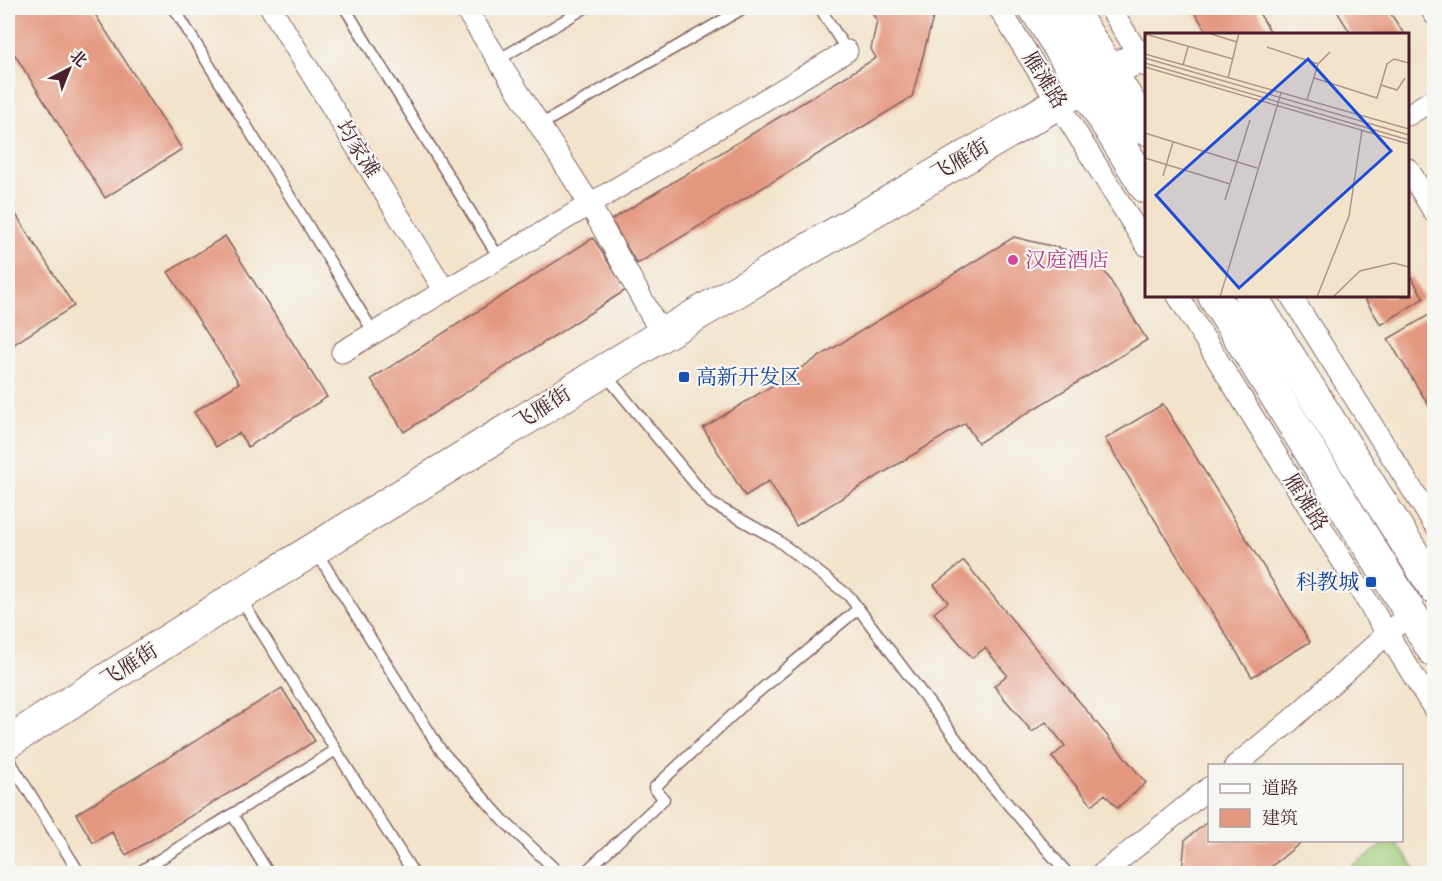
<svg xmlns="http://www.w3.org/2000/svg" width="1442" height="881" font-family="Alegreya,'Noto Serif SC',serif">
<rect width="100%" height="100%" fill="#f6f6f2"/>
<filter id="ink" filterUnits="userSpaceOnUse"><feTurbulence type="fractalNoise" baseFrequency=".0167" numOctaves="2"/><feDisplacementMap in="SourceGraphic" scale="12" xChannelSelector="R" yChannelSelector="G"/><feConvolveMatrix kernelMatrix="1 2 1 2 8 2 1 2 1" color-interpolation-filters="sRGB"/></filter>
<filter id="wash" filterUnits="userSpaceOnUse"><feTurbulence type="fractalNoise" baseFrequency=".008" numOctaves="4" result="noise"/><feDisplacementMap in="SourceGraphic" scale="24" xChannelSelector="R" yChannelSelector="G"/><feGaussianBlur stdDeviation="1.35" result="paint"/><feColorMatrix in="noise" values="0 0 0 0 0 0 0 0 0 0 0 0 0 0 0 0 0 1.4 0 .05"/><feComposite in="paint" operator="in"/></filter>
<g filter="url(#wash)">
<rect width="100%" height="100%" fill="#f2e3ca"/>
<path fill="#a0cd7b" stroke="#757653" stroke-width="1.5" d="M1389,841h6l23,32h-76z"/>
<g id="blocks">
<path fill="#e4977f" d="M8,8h83l91,141 -77,49 -97,-154z
M869,8h61l4,6 -22,83 -275,167 -26,-44 265,-162 -5,-9 6,-28z
M1192,8h64l16,26h-64z
M1335,8h52l17,26h-53z
M8,202l66,104 -66,42z
M225,236l102,161 -79,50 -9,-14 -23,14 -22,-35 45,-29 -71,-111z
M1014,237l82,20 51,83 -169,103 -13,-20 -169,103 -27,-45 -24,15 -42,-68z
M593,238l33,52 -222,142 -33,-53z
M1408,272l16,26 -43,27 -18,-29h45z
M1434,312v102l-46,-75z
M1163,404l147,238 -58,35 -147,-238z
M964,561l182,222 -29,25 -12,-14 -13,11 -40,-48 13,-11 -19,-24 -14,10 -38,-46 13,-11 -22,-27 -13,10 -38,-45 14,-11 -14,-17z
M282,688l33,53 -189,114 -14,-23 -19,11 -17,-29z
M1210,820v20h94l-42,34h-80l3,-34z"/>
</g>
</g>
<g filter="url(#ink)">
<use href="#blocks" fill-opacity="0" stroke="#856463" stroke-width="1.5"/>
<g fill="none" stroke-linecap="round" stroke-linejoin="round">
<defs>
<path id="service" d="M174,8l200,325
M345,8l154,250
M820,8l27,43
M498,60l87,-52
M540,125l204,-117
M605,374l106,129 65,36 73,57 138,184 81,94
M315,550l125,199 64,72 56,53
M240,598l174,276
M8,758l72,116
M232,814l37,60
M136,874l200,-124
M583,874l81,-75 -10,-11 98,-91 106,-88"/>
<path id="minor" d="M271,8l174,283
M465,8l124,195 73,132
M999,8l147,237
M1110,8l36,58
M1431,8l3,6
M1408,115l26,-16
M1408,169l26,43
M1178,296l256,413
M1291,296l143,228
M342,352l505,-301
M1235,766l55,-45 107,-96
M1102,874l108,-87"/>
<path id="secondary" d="M1035,8l111,179
M1070,8l76,121
M1214,296l220,355
M1251,296l183,291
M8,742l230,-146 424,-261 396,-232 26,-17 56,-30"/>
</defs>
<use href="#service" stroke="#856463" stroke-width="13"/>
<use href="#minor" stroke="#856463" stroke-width="23"/>
<use href="#secondary" stroke="#856463" stroke-width="34"/>
<use href="#service" stroke="#fff" stroke-width="10"/>
<use href="#minor" stroke="#fff" stroke-width="21"/>
<use href="#secondary" stroke="#fff" stroke-width="32"/>
</g>
</g>
<circle fill="#d1479c" stroke="#f6f6f2" stroke-width="2" cx="1013" cy="260" r="6"/>
<g fill="#1a4fb4" stroke="#f6f6f2" stroke-width="2">
<rect x="678" y="371" width="12" height="12" rx="3"/>
<rect x="1365" y="576" width="12" height="12" rx="3"/>
</g>
<g text-anchor="middle" dominant-baseline="central" stroke-width="4.5" stroke-linejoin="round" paint-order="stroke">
<g font-size="21" fill="#4a1f2b" stroke="#f6f6f2">
<text transform="translate(1045 80) rotate(58)">雁滩路</text>
<text transform="translate(358 149) rotate(58)">均家滩</text>
<text transform="translate(960 160) rotate(-30)">飞雁街</text>
<text transform="translate(542 408) rotate(-32)">飞雁街</text>
<text transform="translate(1306 502) rotate(58)">雁滩路</text>
<text transform="translate(129 665) rotate(-32)">飞雁街</text>
</g>
<g font-size="21" fill="#b23c85" stroke="#f6f6f2" text-anchor="start">
<text x="1025" y="260">汉庭酒店</text>
</g>
<g font-size="21" fill="#164399" stroke="#f6f6f2" text-anchor="start">
<text x="696" y="377">高新开发区</text>
<text x="1359" y="582" text-anchor="end">科教城</text>
</g>
</g>
<g transform="translate(1145 33)">
<rect width="264" height="264" fill="#f2e3ca"/>
<path fill="none" stroke="#af958a" stroke-width="1.5" d="M63,0l29,9M0,1l88,25M122,14l51,17M0,21l264,75M0,25l264,77M0,30l264,77M38,32l5,-18M0,34l264,77M83,45l11,-45M169,45l63,20 10,-34 7,-5 15,4M236,52l16,5 8,-12M162,67l11,-36 12,-12M0,100l112,35M0,125l85,26M18,143l10,-34M80,167l25,-80M75,264l61,-204M172,264l32,-81 13,-86M188,264l27,-26 34,-8 15,4"/>
<path fill="#1d4ed8" fill-opacity="0.15" stroke="#1d4ed8" stroke-width="3" d="M163,26l83,92 -152,137 -83,-93z"/>
<rect width="264" height="264" fill="none" stroke="#4a1f2b" stroke-width="3"/>
</g>
<rect width="1442" height="881" fill="none" stroke="#f6f6f2" stroke-width="30"/>
<rect x="1208" y="764" width="195" height="78" fill="#f6f6f2" stroke="#b1a0a2" stroke-width="1.5"/>
<rect x="1220" y="784" width="30" height="9" fill="#ffffff" stroke="#b1a0a2" stroke-width="1.5"/>
<text x="1262" y="794" font-size="18" fill="#4a1f2b">道路</text>
<rect x="1220" y="809" width="30" height="18" fill="#e4977f" stroke="#b1a0a2" stroke-width="1.5"/>
<text x="1262" y="824" font-size="18" fill="#4a1f2b">建筑</text>
<g transform="translate(69 69) rotate(42)" stroke="#f6f6f2" stroke-width="4.5" paint-order="stroke">
<path d="M0-4.5L10 22L0 15L-10 22Z" fill="#4a1f2b"/>
<text y="-9" font-size="16" font-weight="bold" text-anchor="middle" fill="#4a1f2b">北</text>
</g>
</svg>
